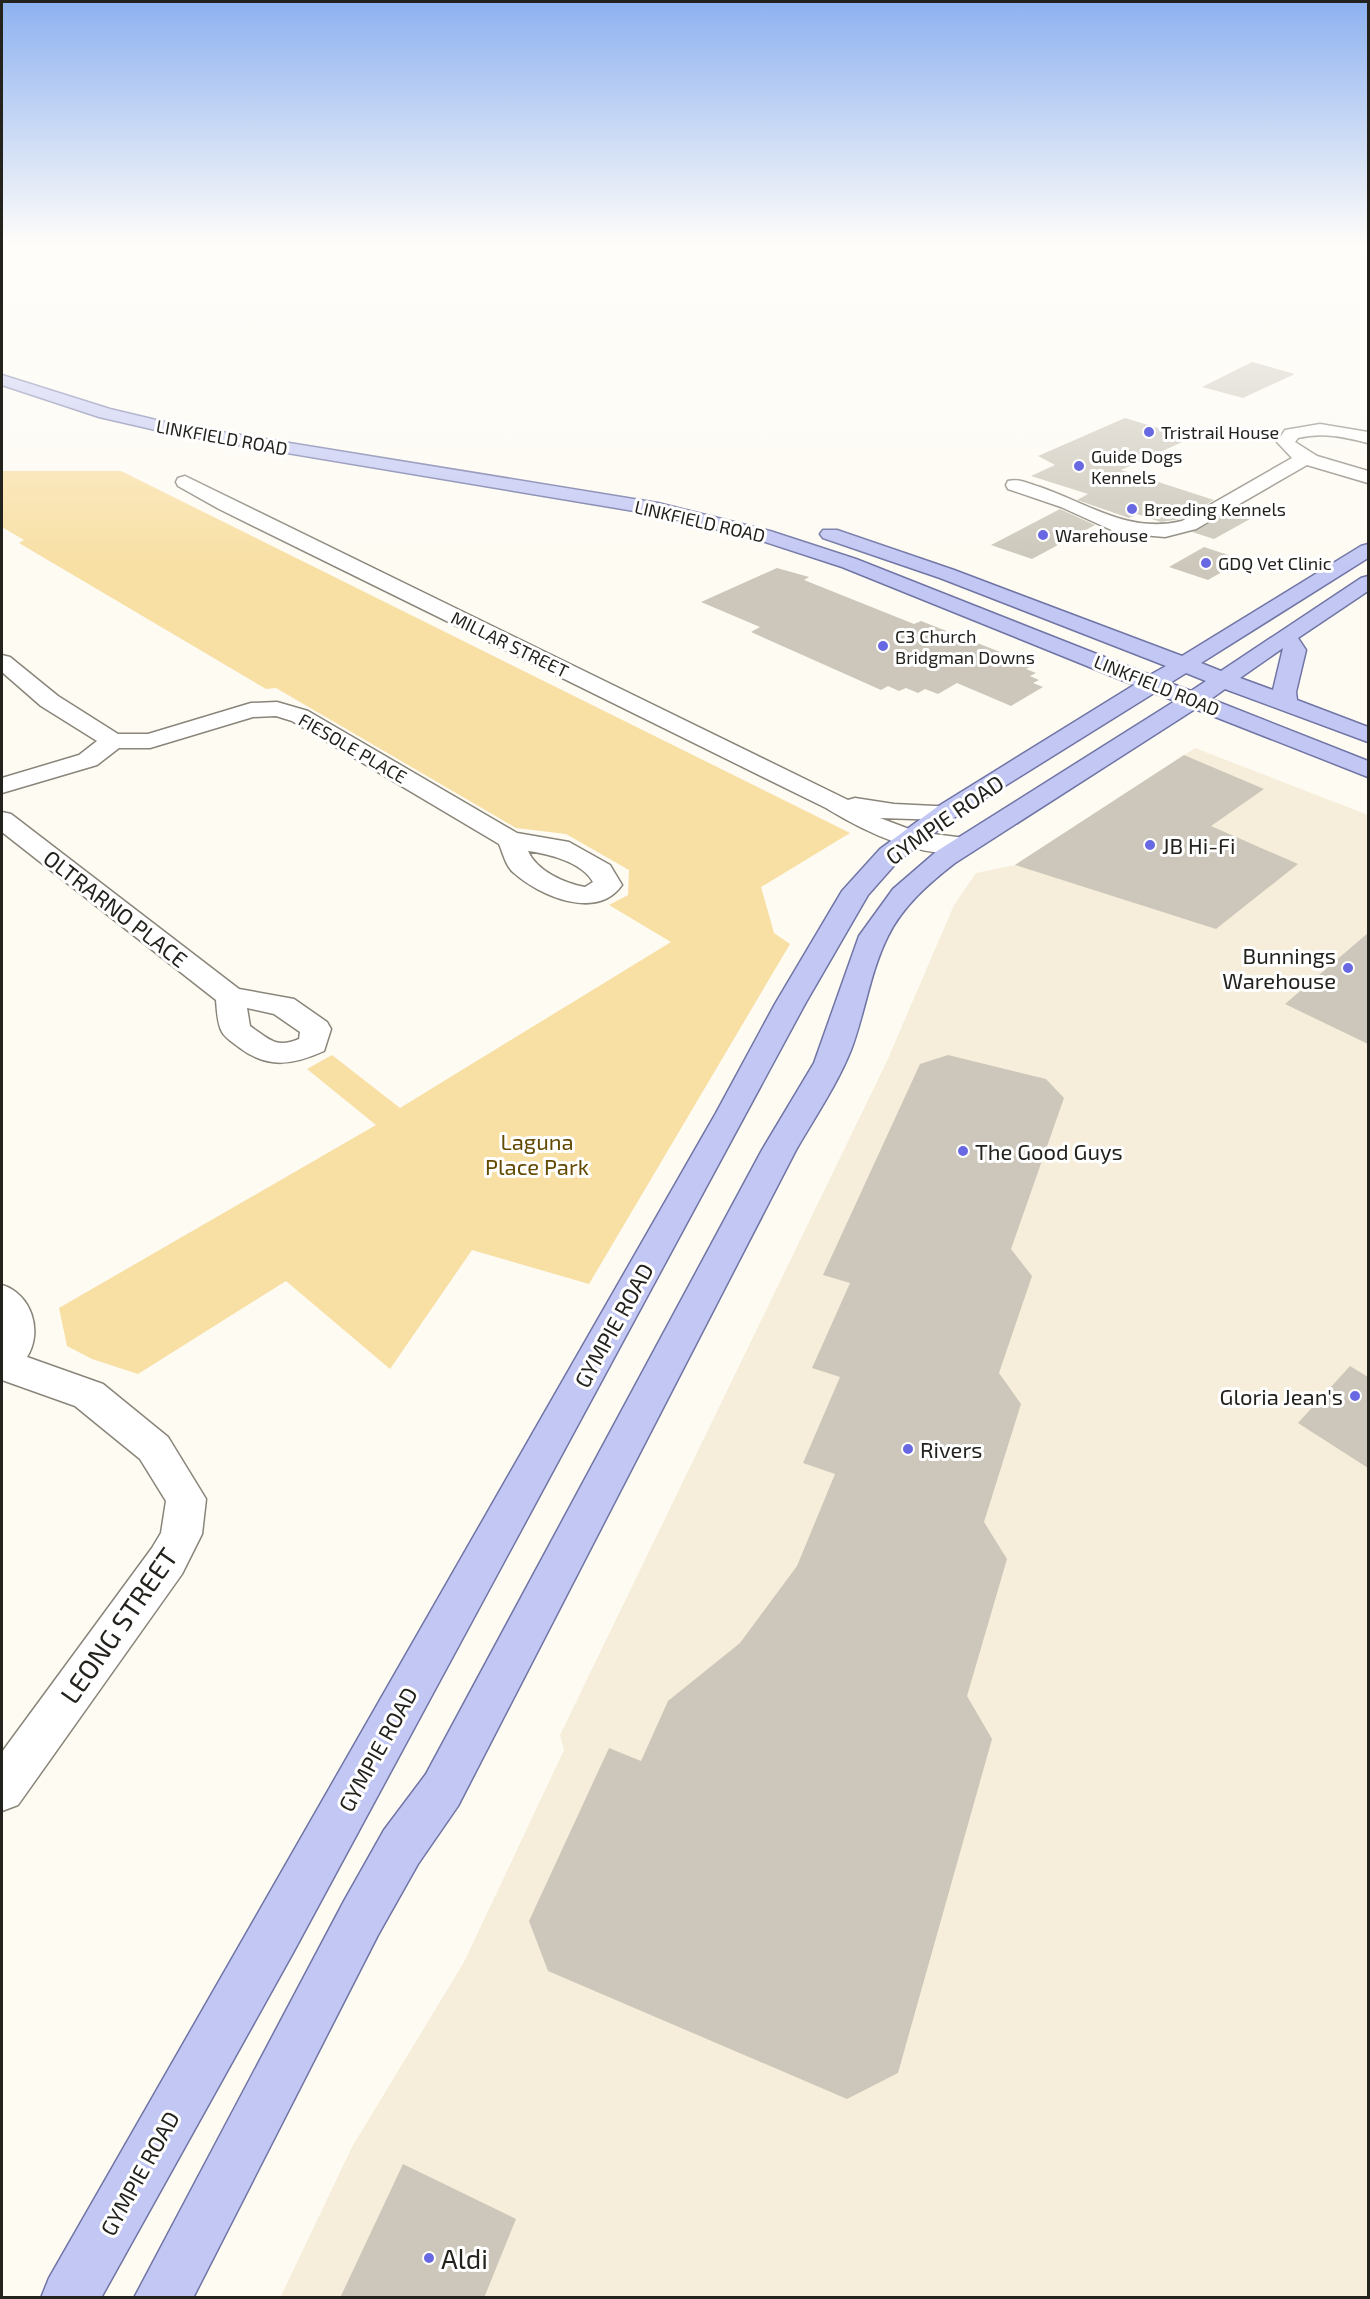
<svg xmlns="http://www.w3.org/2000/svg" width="1370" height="2299" font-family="'Exo 2',sans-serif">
<rect width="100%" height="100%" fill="#fefbf3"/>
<path fill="#f6eeda" d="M1195,748l173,67v1482l-1088,1 72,-151 112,-185 100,-212 -4,-15 327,-674 67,-156 22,-32 39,-8z"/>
<path fill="#f8dfa3" d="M2,471h119l729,362 -89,54 13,46 16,11 -201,340 -117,-34 -82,119 -104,-88 -148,93 -46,-15 -25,-13 -8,-38 317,-183 -69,-56 25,-14 68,53 271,-166 -62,-37 19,-10 1,-25 -63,-36 -50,-6 -240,-140 -10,1 -247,-146 5,-3 -22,-13z"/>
<path fill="#ccc7ba" d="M1252,362l43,12 -52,24 -41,-11z
M1125,418l66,20 -70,32 93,30 -33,19 -20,3 -24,-8 -8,4 -52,-18 11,-6 -57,-18 24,-11 -17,-9z
M1238,508l21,6 -45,25 -22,-7z
M1060,509l35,16 -63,34 -41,-14z
M1204,547l39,13 -35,20 -39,-13z
M777,568l32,9 -5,3 110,44 7,-3 112,44 -7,4 10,4 -6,3 9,4 -6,3 10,4 -32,19 -54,-23 -19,11 -13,-5 -7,4 -12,-5 -7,3 -11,-5 -7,4 -130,-58 9,-5 -59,-25z
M1184,755l80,34 -53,37 87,38 -82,65 -201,-64z
M1368,933v111l-83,-40z
M948,1055l98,24 18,19 -53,151 21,27 -33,97 22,31 -37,118 23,37 -40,137 25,43 -94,334 -51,26 -299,-128 -19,-50 80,-173 32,13 27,-60 72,-58 57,-77 38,-92 -32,-11 37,-86 -28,-9 38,-85 -27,-8 97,-211z
M1350,1366l18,11v91l-70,-45z
M403,2164l113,55 -32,79h-144z"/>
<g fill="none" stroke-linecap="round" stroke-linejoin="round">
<defs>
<path id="minor" d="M1320,424l48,8v11c-24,-6 -45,-11 -70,-5l-3,4 22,14 51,15v12l-61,-18 -111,64 -31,8 -47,-4 -57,-26 -53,-18 -2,-4 2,-4c11,-3 21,3 32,6 49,17 89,47 142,34l110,-63 -15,-16 8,-12z
M185,476l663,324 7,-2 39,6 61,3 4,5 -4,5 -9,3 -66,-2 37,14 56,7 4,6 -4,6c-47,11 -108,-19 -147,-43l-607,-299 -41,-23 -2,-4 2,-4z
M2,655l8,2 48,39 60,38h30l103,-31 26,-1 31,9 209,122 52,9 41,23 12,20c-25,36 -82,11 -108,-12 -8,-6 -11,-20 -15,-29l-207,-123 -16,-5 -23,1 -103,31h-31l-22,17 -95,28v-15l77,-23 18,-14 -56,-35 -39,-34zM528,851c21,3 54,11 65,31l-8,5c-21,-4 -48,-16 -57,-36z
M2,812l9,2 228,175 55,10 33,23 4,7 -7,22c-31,14 -56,18 -84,-3 -6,-5 -14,-9 -18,-16 -5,-9 -5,-22 -6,-32l-214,-168zM247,1008l27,6 26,18 -1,7c-23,10 -30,0 -49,-13z
M2,1285c30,9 41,47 25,72l76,27 65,53 38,62 -4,35 -20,40 -164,231 -16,6v-59l150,-204 9,-15 5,-32 -26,-42 -65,-53 -73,-26z"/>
<path id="major" d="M2,375l108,34 63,15 485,79 112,28 86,28 294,116 16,-9 -226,-88 -117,-40 -3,-4 3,-4h14l117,40 228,86 179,-110 7,-2v14l-167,105 20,8 140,-93 7,-2v15l-70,47 8,12 -10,42 1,8 71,27v15l-143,-53 -14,10 157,62v16l-173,-68 -240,154c-26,20 -52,43 -67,73 -18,36 -23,77 -37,114 -14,35 -36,67 -55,100l-338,656 -40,58 -40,71 -185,363h-59l210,-397 40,-71 42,-56 336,-624 52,-87 45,-127 34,-47 44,-38 238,-150 -21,-8 -199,124 -57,44 -30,34 -63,109 -511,947 -193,347h-60l8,-20 667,-1165 59,-109 67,-113 38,-42 57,-42 197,-122 -292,-118 -86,-28 -98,-24 -485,-81 -74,-17 -97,-32zM1283,648l-10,42 -33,-12zM1186,673l20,8 -15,10 -21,-8z"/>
</defs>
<use href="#minor" stroke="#8a857a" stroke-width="3"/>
<use href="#major" stroke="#7075a4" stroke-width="3"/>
<use href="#minor" fill="#fff" fill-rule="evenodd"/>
<use href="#major" fill="#c2c7f4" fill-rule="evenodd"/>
</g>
<linearGradient id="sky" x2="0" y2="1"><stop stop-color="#8db1f0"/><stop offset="0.43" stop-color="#fffdfa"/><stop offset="1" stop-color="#fffdfa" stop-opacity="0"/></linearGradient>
<rect width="1370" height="568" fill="url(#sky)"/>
<g fill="#6869e2" stroke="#fff" stroke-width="2">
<circle cx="1149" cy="432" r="6"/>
<circle cx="1079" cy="466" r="6"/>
<circle cx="1132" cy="509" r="6"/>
<circle cx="1043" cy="535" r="6"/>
<circle cx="1206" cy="563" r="6"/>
<circle cx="883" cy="646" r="6"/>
<circle cx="1150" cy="845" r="6"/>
<circle cx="1348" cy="968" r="6"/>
<circle cx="963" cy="1151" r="6"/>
<circle cx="1355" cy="1396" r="6"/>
<circle cx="908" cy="1449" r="6"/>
<circle cx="429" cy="2258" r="6"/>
</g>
<g text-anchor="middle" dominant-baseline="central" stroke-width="6" stroke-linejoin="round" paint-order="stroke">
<g font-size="18" fill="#24221d" stroke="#fff" text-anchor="start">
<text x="1161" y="432">Tristrail House</text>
<text x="1091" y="456">Guide Dogs<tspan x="1091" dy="21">Kennels</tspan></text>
<text x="1144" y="509">Breeding Kennels</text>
<text x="1055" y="535">Warehouse</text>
<text x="1218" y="563">GDQ Vet Clinic</text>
<text x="895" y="636">C3 Church<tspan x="895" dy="21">Bridgman Downs</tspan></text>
</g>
<g font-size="18" fill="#24221d" stroke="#fff">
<text transform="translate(222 437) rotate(10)">LINKFIELD ROAD</text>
<text transform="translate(700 521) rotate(13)">LINKFIELD ROAD</text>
<text transform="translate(510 644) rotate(26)">MILLAR STREET</text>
<text transform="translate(1157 685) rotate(22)">LINKFIELD ROAD</text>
<text transform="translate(353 748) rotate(30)">FIESOLE PLACE</text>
</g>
<g font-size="22" fill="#24221d" stroke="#fff">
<text transform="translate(944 819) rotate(-35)">GYMPIE ROAD</text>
<text transform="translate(116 908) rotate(38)">OLTRARNO PLACE</text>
<text transform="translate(613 1325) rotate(-61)">GYMPIE ROAD</text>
<text transform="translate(377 1749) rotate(-61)">GYMPIE ROAD</text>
<text transform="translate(139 2173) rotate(-61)">GYMPIE ROAD</text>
</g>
<g font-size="22" fill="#24221d" stroke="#fff" text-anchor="start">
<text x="1162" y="845">JB Hi-Fi</text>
<text x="1336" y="955" text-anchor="end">Bunnings<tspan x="1336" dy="25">Warehouse</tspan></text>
<text x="975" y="1151">The Good Guys</text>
<text x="1343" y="1396" text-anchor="end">Gloria Jean's</text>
<text x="920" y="1449">Rivers</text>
</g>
<g font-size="22" fill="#624a00" stroke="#fff">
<text x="537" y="1141">Laguna<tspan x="537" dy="25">Place Park</tspan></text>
</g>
<g font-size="27" fill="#24221d" stroke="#fff">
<text transform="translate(118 1625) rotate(-55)">LEONG STREET</text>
</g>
<g font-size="27" fill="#24221d" stroke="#fff" text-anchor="start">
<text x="441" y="2258">Aldi</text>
</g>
</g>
<rect width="1370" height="2299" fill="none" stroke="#24221d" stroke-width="6"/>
</svg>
